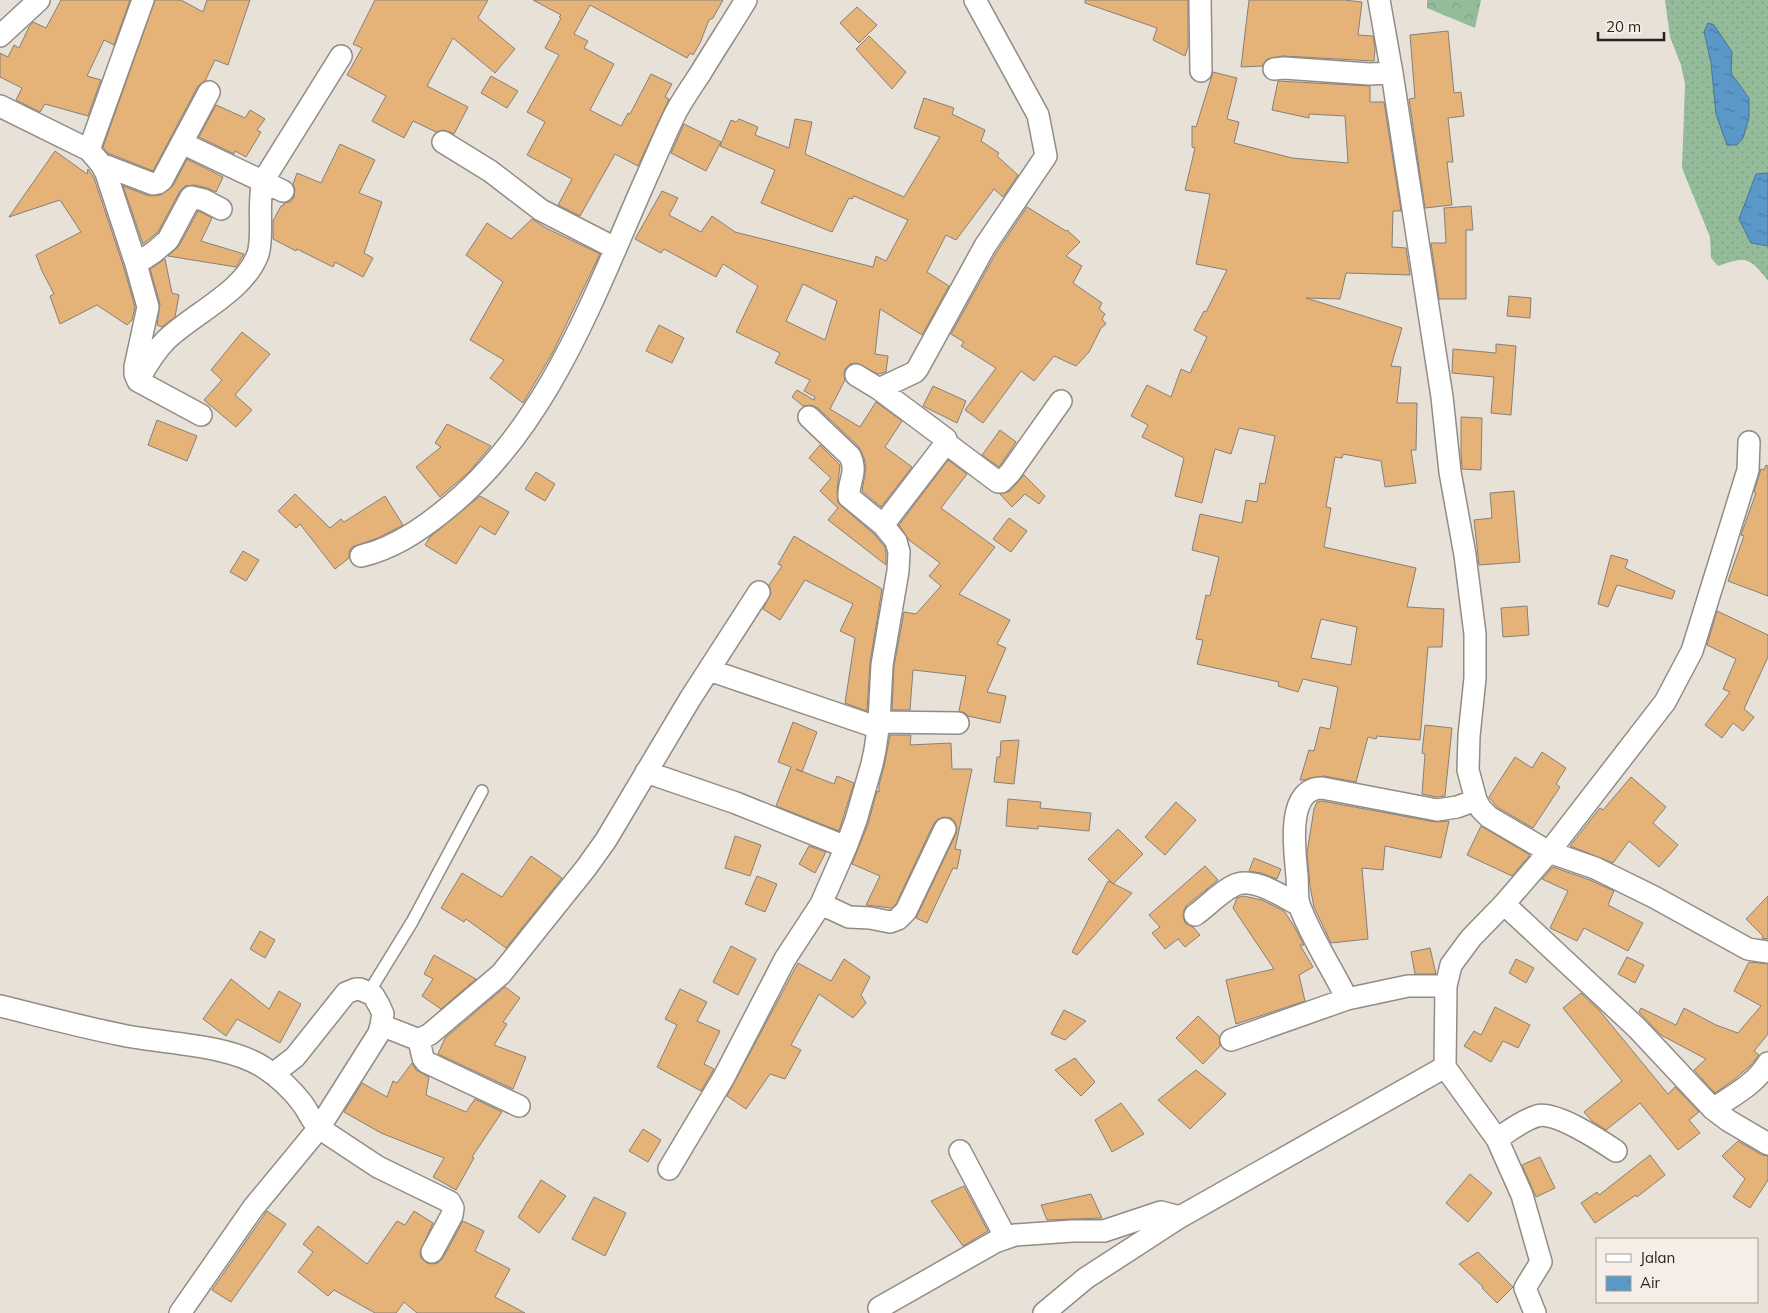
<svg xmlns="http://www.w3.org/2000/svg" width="1768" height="1313" font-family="Mulish,sans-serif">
<defs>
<pattern id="grass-dots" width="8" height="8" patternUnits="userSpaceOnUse" patternTransform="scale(1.25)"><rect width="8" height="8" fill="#94bb9a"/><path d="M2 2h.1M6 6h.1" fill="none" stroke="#7fa084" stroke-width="1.8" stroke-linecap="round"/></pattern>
<pattern id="forest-crowns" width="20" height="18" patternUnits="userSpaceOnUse" patternTransform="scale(1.25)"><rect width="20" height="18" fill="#94bb9a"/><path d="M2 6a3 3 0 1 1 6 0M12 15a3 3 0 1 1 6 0" fill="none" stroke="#7fa084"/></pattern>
<pattern id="water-ripples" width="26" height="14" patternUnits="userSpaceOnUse" patternTransform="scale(1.25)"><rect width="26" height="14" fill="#5a98c8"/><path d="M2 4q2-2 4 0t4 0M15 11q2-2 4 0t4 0" fill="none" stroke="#4a7ca2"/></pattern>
</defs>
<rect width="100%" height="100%" fill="#e8e1d8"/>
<path fill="url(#grass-dots)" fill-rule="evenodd" d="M1665,0h103v173l-12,1 -5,69 17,3v35c-18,-24 -22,-25 -50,-15l-7,-8 -1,-21 -28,-69 3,-84 -4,-19 -11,-28zM1704,33l28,19 -1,21 18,25 -33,16 -5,-51z"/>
<path fill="url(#forest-crowns)" d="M1427,0h54l-6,28 -48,-20z"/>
<path fill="url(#water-ripples)" stroke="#4a7596" d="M1708,23l6,2 18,27 -1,21 18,25v20l-6,20 -6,7h-10l-11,-31 -5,-51 -7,-31z
M1768,173v73l-17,-3 -12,-24 17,-45z"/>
<path fill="#e5b277" stroke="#878078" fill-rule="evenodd" d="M61,0h69l-16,45 -10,-5 -17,36 14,4 -13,36 -43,-12 -5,8 -24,-12 6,-12 -22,-11v-24l8,4 6,-12 5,3 10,-21 4,-5 13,6z
M155,0h26l22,12 4,-12h43l-22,65 -13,-5 -10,21 -7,5 -45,85 -45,-18 -5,-6z
M375,0h113l-10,18 37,31 -20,24 -42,-35 -26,48 41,21 -14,27 -10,-4 -8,2 -23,-11 -9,17 -32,-17 14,-25 -39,-21 15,-27 -9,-4z
M533,0h190l-10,18 -4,2 -9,23 -7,12 -3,-2 -3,5 -97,-53 -16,29 14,7 -4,7 30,16 -24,46 31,16 7,-13 2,1 21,-40 21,10 -7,13 4,2 -31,67 -23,-12 -35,62 -22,-11 14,-26 -45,-24 18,-33 -18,-10 32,-57 -14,-7 16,-30 -2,-1 2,-2z
M1085,0h103v47l-3,9 -32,-16 4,-12 -72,-25z
M1249,0h95l18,2 -4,33 15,1 2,13 -1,12 -91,-5 -16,3 -5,7 -21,1z
M857,7l20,18 -18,18 -19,-20z
M1448,31l6,62 7,-1 3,24 -16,2 5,44h-6l5,43 -27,3 -16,-109 6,-1 -5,-63z
M869,36l37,36 -14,17 -36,-40z
M1213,72l24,6 -10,41 12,3 -5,21 58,15 56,5 -3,-47 -36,-2v4l-37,-8 6,-29 92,5v16h14l17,109h-8l-1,36 14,1 4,27 -64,-2 -6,26 -34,-1 96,30 -11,38 10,1 -4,36h20l-1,47h-5l5,33 -31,4 -4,-26 -38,-7 -1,4 -7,-1 -9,50 5,1 -7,39 92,21 -9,39 37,2 -2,38h-14l-8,93 -43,-4 -1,3 -8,-2 -12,45 -32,-6 -20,4h-4l9,-30 5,1 6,-24 10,2 8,-42 -35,-8 -5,13 -20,-6 1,-4 -82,-18 6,-24 -7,-1 10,-44 4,1 9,-39 -27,-7 8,-36 42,9 4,-23 11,2 3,-19 5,1 10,-48 -36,-8 -8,26 -16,-5 -13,54 -27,-7 9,-38 -42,-21 6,-12 -17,-9 16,-31 24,12 10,-28 9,4 17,-36 -13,-7 10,-19 2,1 21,-42 -31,-6 14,-70 -25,-4 10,-42 -3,-1v-21l4,1zM1321,619l36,8 -6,38 -40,-7z
M491,76l27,15 -11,17 -26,-15z
M924,98l30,10 -2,6 33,16 -4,11 18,12 -2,3 21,19 -15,22 -9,-8 -38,51 -10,-5 -19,37 22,14 -27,49 -42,-26 -5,45 13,2 -2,16 -8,2 -21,-11 -7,1 -5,5 -1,6 1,5 -15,29 30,18 16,-25 26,19 -17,26 27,20 -31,40 -19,-16 4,-23 -2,-10 -5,-11 -41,-39 -7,-3 -8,1 -11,-9 5,-7 17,10 1,-3 -11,-6 6,-11 -35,-17 5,-10 -44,-21 22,-46 -35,-22 -7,13 -52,-28 -3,4 -26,-14 27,-48 16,7 -9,17 32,17 11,-16 23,16 138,35 3,-11 10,5 22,-41 -54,-24 -2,3 -3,-1 -17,34 -71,-29 14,-33 -55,-24 11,-26 5,2 3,-3 19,8 -3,8 34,13 6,-29 17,3 -7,32 99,43 36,-60 -26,-9zM803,284l34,17 -12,39 -39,-19z
M216,105l29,13 5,-8 15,9 -8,11 4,2 -15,25 -11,-6 -1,3 -35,-17z
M684,124l37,18 -15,29 -35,-18z
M340,144l35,16 -16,33 23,9 -18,51 9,5 -10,19 -28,-15 -2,5 -36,-18 -1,2 -23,-12v-18l8,-15h2l1,-3 6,-1 4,-5 1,-7 -2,-6 4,-11 24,10z
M55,151l32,23 1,-5 6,9 30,90 11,39 -3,13 -5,5 -30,-20 -37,19 -10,-28 4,-2 -12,-23 -6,-16 45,-23 -21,-32 -51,17z
M187,159l36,18 -7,15 -9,-4 -13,-3 -9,1 -5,5 -22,41 -15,12 -20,-58 26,10 12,-1 12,-9z
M1471,206l2,24h-7v69h-27l-8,-56h15l-2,-35z
M1027,207l39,24 1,-1 13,12 -14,14 16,10 -9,17 29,20 -3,6 6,5 -3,5 4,5 -5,4 -12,24 -13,14 -22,-10 -20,25 -13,-10 -38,52 -18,-13 31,-42 -35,-22 3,-4 -13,-8 45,-81z
M198,211l14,7 -11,23 43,13 -8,13 -68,-11 11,-10z
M532,219l14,9 54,26 -47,98 -30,51 -33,-25 14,-18 -34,-20 33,-58 -37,-27 21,-32 24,16z
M165,259l7,34 7,2 -4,22 -13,10 -5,-2 3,-21 -10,-35z
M1509,296l22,2 -1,20 -23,-2z
M659,325l25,13 -12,25 -26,-12z
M242,332l28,22 -35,41 17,15 -16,17 -32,-27 18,-20 -11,-10z
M1496,344l20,2 -5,69 -20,-2 3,-36 -42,-4 1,-24 43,4z
M933,386l33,15 -9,22 -34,-17z
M1461,417l21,1 -1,52 -19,-1 -1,-16z
M157,420l40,16 -10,25 -39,-16z
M447,424l44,22 -22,26 -29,25 -24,-30 25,-20 -6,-4z
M1000,430l16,12 -17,25 -17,-12z
M820,445l20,20 -3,26 1,12 36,31 11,13 1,6v12l-58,-45 10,-12 -18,-17 11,-13 -22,-20z
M948,460l19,14 -26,34 54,39 -36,47 51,26 -13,24 9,4 -19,44 19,4 -6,27 -32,-7 -3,-3 -6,-2 7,-35 -53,-6 -3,40h-18l2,-44 10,-54 12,2 25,-28 -12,-10 11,-13 -31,-23 -10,-15z
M1766,465l2,1v130l-40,-15 16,-45 -3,-1 15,-42 -2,-1 7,-23 3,1z
M536,472l19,12 -10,17 -20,-12z
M1024,475l21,21 -6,8 -14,-10 -13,13 -12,-13 10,-3z
M1514,491l6,71 -41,3 -5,-45 18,-2 -2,-25z
M295,494l35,34 11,-9 3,3 41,-26 18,29 -25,13 -26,9 -3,5v6l-14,11 -35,-45 -4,4 -18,-17z
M480,496l29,16 -14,23 -15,-9 -24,38 -31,-19 5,-8z
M1009,518l18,13 -16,21 -18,-13z
M794,536l88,53 -12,74 -3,48 -22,-8 10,-65 -15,-7 13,-27 -48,-24 -25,40 -17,-11 8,-16 -2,-8 13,-19 -4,-2z
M243,551l16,9 -13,21 -16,-9z
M1611,555l17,5 -3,8 50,23 -3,8 -55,-14 -9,22 -10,-3z
M1527,606l2,29 -26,2 -2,-29z
M1717,611l51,24v22l-24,52 10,8 -11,14 -10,-8 -11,15 -17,-13 25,-33 -7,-3 13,-30 -29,-14z
M793,722l24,10 -15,40 -6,-3 38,15 3,-8 17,7 -15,48 -63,-25 15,-39 -13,-5z
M1425,725l27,3 -7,68 -8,1 -15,-3 3,-40 -3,-1z
M890,735h21l-1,10 41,-2 1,26h20l-17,80 6,1 -4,19 -4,-1 -26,55 -11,-5 40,-84 1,-6 -2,-6 -4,-4 -7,-1 -6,2 -4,4 -38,81 -5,4 -25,-3 14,-29 -28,-12 16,-40 9,-33 2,1v-7l5,-18z
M1019,740l-5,44 -20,-2 3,-25h3l1,-16z
M1542,752l24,16 -10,16 4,3 -27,41 -36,-21 -8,-10 26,-40 17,11z
M1631,777l35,30 -13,16 25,22 -19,22 -30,-26 -16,22 -43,-17 30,-38 3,2z
M1008,799l33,3 -1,6 51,5 -2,18 -51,-5v3l-32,-3z
M1322,801l113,21 14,-1 -8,37 -56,-12 -2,24 -21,-2 6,71 -37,4 -17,-36 -4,-21 -3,-33 7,-44 3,-7z
M1176,802l20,18 -31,35 -20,-18z
M1481,826l49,29 -18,21 -45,-21z
M1118,829l25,25 -30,30 -25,-25z
M735,836l26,9 -11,31 -25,-8z
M809,846l17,6 -11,21 -16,-9z
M531,856l31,22 -56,70 -40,-29 -2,3 -23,-14 21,-35 40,24z
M1254,858l27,11 -4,10 -16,-6 -12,-2z
M1205,866l13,14 -31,25 -3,5 -1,6 2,7 8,4 7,8 -15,12 -7,-8 -13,10 -13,-16 8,-6 -11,-12z
M1553,867l37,13 24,11 -6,14 35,18 -15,28 -44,-23 -7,13 -27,-13 18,-37 -26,-12z
M757,876l20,8 -12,28 -20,-8z
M1108,881l24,12 -55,62 -5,-3z
M1243,896l19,4 22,11 10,15 10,19h-4l13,22 -14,8 6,26 -69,23 -10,-44 48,-11 -41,-61 4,-10z
M1768,896v43l-6,-1 1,-2 -17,-17z
M260,931l15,9 -10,18 -15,-9z
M731,946l25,13 -18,36 -25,-13z
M1430,948l6,26h-21l-4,-22z
M434,955l42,24 -35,30 -19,-13 11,-17 -9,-5z
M1627,957l17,8 -9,18 -17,-9z
M844,959l26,18 -9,18 5,8 -13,15 -34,-24 -28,51 10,5 -16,29 -15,-5 -24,35 -19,-13 71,-133 33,18z
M1516,959l18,9 -8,15 -17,-10z
M1749,962l19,2v70l-14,17 5,4 -9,11 -15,13 -20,14 -21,-23 12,-11 -45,-24 -22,-23 2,-4 35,17 8,-17 32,17 22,8 23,-27 -27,-15z
M231,979l38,30 10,-18 22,13 -21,39 -43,-24 -11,17 -23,-17z
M505,987l15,11 -17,24 4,2 -13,21 32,12 -13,32 -75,-35 7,-16z
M680,989l27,13 -10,19 23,10 -16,33 10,5 -13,22 -44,-24 20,-42 -12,-6z
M1581,993l18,17 69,84 7,-7 24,25 -10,8 11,13 -22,17 -38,-47 -34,27 -14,-9 -8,-9 38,-31 -59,-73z
M1495,1007l35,18 -12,23 -15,-7 -12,21 -27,-16 10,-15 7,4z
M1064,1010l22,11 -21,19 -14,-6z
M1198,1016l21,20 1,10 -17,18 -27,-26z
M1075,1058l20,24 -14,14 -26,-26z
M412,1063l4,7 13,7 -3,18 40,17 9,-13 27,13 -30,45 2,1 -18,32 -23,-13 11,-19 -63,-25 -37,-21 18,-29 25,14 6,-16 4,2z
M1196,1070l30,24 -36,35 -32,-29z
M1121,1103l23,31 -32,18 -17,-32z
M643,1129l18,11 -13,22 -19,-11z
M1738,1141l24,14 6,1v24l-18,28 -17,-11 12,-18 -23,-23z
M1650,1155l15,20 -28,22 -1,-2 -41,28 -14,-20 16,-11 2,3z
M1540,1157l15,31 -19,9 -14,-32z
M1470,1174l22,19 -24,29 -22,-19z
M541,1180l25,16 -27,37 -21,-16z
M964,1186l24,45 -25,15 -32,-45z
M1091,1194l11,24 -55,2 -6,-15z
M594,1197l32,16 -21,43 -33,-17z
M267,1211l19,13 -55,78 -19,-12z
M414,1211l19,12 -13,29 1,6 6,5 5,1 6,-1 5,-5 20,-37 21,10 -9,20 35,18 -15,28 30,16h-108l-13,-11 -8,11h-21l-41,-23 -6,6 -30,-24 15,-20 -10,-8 15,-18 49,38 30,-43 8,4z
M1478,1252l35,35 -16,16 -15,-15 1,-1 -24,-23z"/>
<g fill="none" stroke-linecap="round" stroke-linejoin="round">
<defs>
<path id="lane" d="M369,992l43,-70 70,-131"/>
<path id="street" d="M1200,0l1,71
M1379,0l13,73 50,324 8,75 15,83 10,79v44l-6,58 -1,34 8,30 5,9 8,8 60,35 46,16 59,29 94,52 20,3
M0,36l39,-36
M1274,69l10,-1 85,6 23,-1
M0,106l89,44 12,14 5,9 30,91 12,43 -13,60v7l3,7 63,34
M443,142l47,29 51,39 74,38
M182,143l101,48
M89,150l54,-150
M101,164l52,20 5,-1 4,-3 47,-88
M136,264l18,-12 14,-12 23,-43 13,3 17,9
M138,381c8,-15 16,-29 28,-41 28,-27 78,-48 92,-86 6,-19 -1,-50 5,-73l78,-125
M879,389l36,-17 3,-4 67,-122 61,-90 -8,-41 -63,-115
M809,417l41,39c8,17 -2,25 -1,41l34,28
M946,443l52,39h3l9,-9 51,-72
M361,556c30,-7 55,-23 79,-42 108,-83 154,-219 208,-340 9,-20 18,-42 28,-62 7,-13 16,-26 24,-38 15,-25 31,-49 46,-74
M709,670l170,58
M879,722l79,1
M646,772l90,31 110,44
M821,904l28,13 21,1 20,4 8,-3 8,-8 39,-82
M1504,904l133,124 76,81 16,12 39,23
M1195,915c13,-9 24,-22 38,-29 18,-11 49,10 66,19
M1446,986h-38l-61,13c-15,-31 -35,-60 -47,-92 -4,-9 -2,-22 -3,-31 -2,-24 -12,-88 25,-88l115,22 20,-3 19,-7
M0,1006c41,10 81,21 122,29 42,9 105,9 141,32 14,9 29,23 39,36 7,9 8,16 17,25l-66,80 -73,105
M381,1025l38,15 11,-6 71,-60 85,-106 20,-28 84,-141 69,-107
M419,1040l4,18 3,4 93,44
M1231,1040l116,-41
M1445,1067l52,72c12,-8 26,-19 40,-23 17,-6 64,25 79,35
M273,1074l22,-17 51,-64 10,-4h4l13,6 6,10 4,9 -2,11 -2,8 -60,95 59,39 72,35 3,6 -1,7 -20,37
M1713,1109c19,-13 43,-25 55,-46
M1497,1139l25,56 19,67 -16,26 10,25
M960,1151l46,87
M669,1169l55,-92 61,-118 36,-55 25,-57 10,-27 16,-56 3,-14 4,-28 3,-57 16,-94 1,-19 -3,-11 -13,-16 60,-78 3,-8 -67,-50 -23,-14
M879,1308l116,-66 20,-7 57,-4h32l57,-19 19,5
M1044,1313l42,-35 94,-61 265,-150 1,-81 5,-21 20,-27 33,-34 45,-52 116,-150 27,-51 56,-181 1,-28"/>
</defs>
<use href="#lane" stroke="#938c85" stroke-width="14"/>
<use href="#street" stroke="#938c85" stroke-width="24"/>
<use href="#lane" stroke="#fff" stroke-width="11"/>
<use href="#street" stroke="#fff" stroke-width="21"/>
</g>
<rect x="1596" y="1238" width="162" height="65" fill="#f6eee6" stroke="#a39d97"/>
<rect x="1606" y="1254" width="25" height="8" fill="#ffffff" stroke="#a39d97"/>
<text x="1640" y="1263" font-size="15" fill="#262320">Jalan</text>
<rect x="1606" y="1276" width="25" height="15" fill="url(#water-ripples)" stroke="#a39d97"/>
<text x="1640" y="1288" font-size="15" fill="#262320">Air</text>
<path d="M1598 32v8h66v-8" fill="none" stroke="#262320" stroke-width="2.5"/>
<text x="1606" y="32" font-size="15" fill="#262320" stroke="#f6eee6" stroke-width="4" paint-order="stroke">20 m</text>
</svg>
